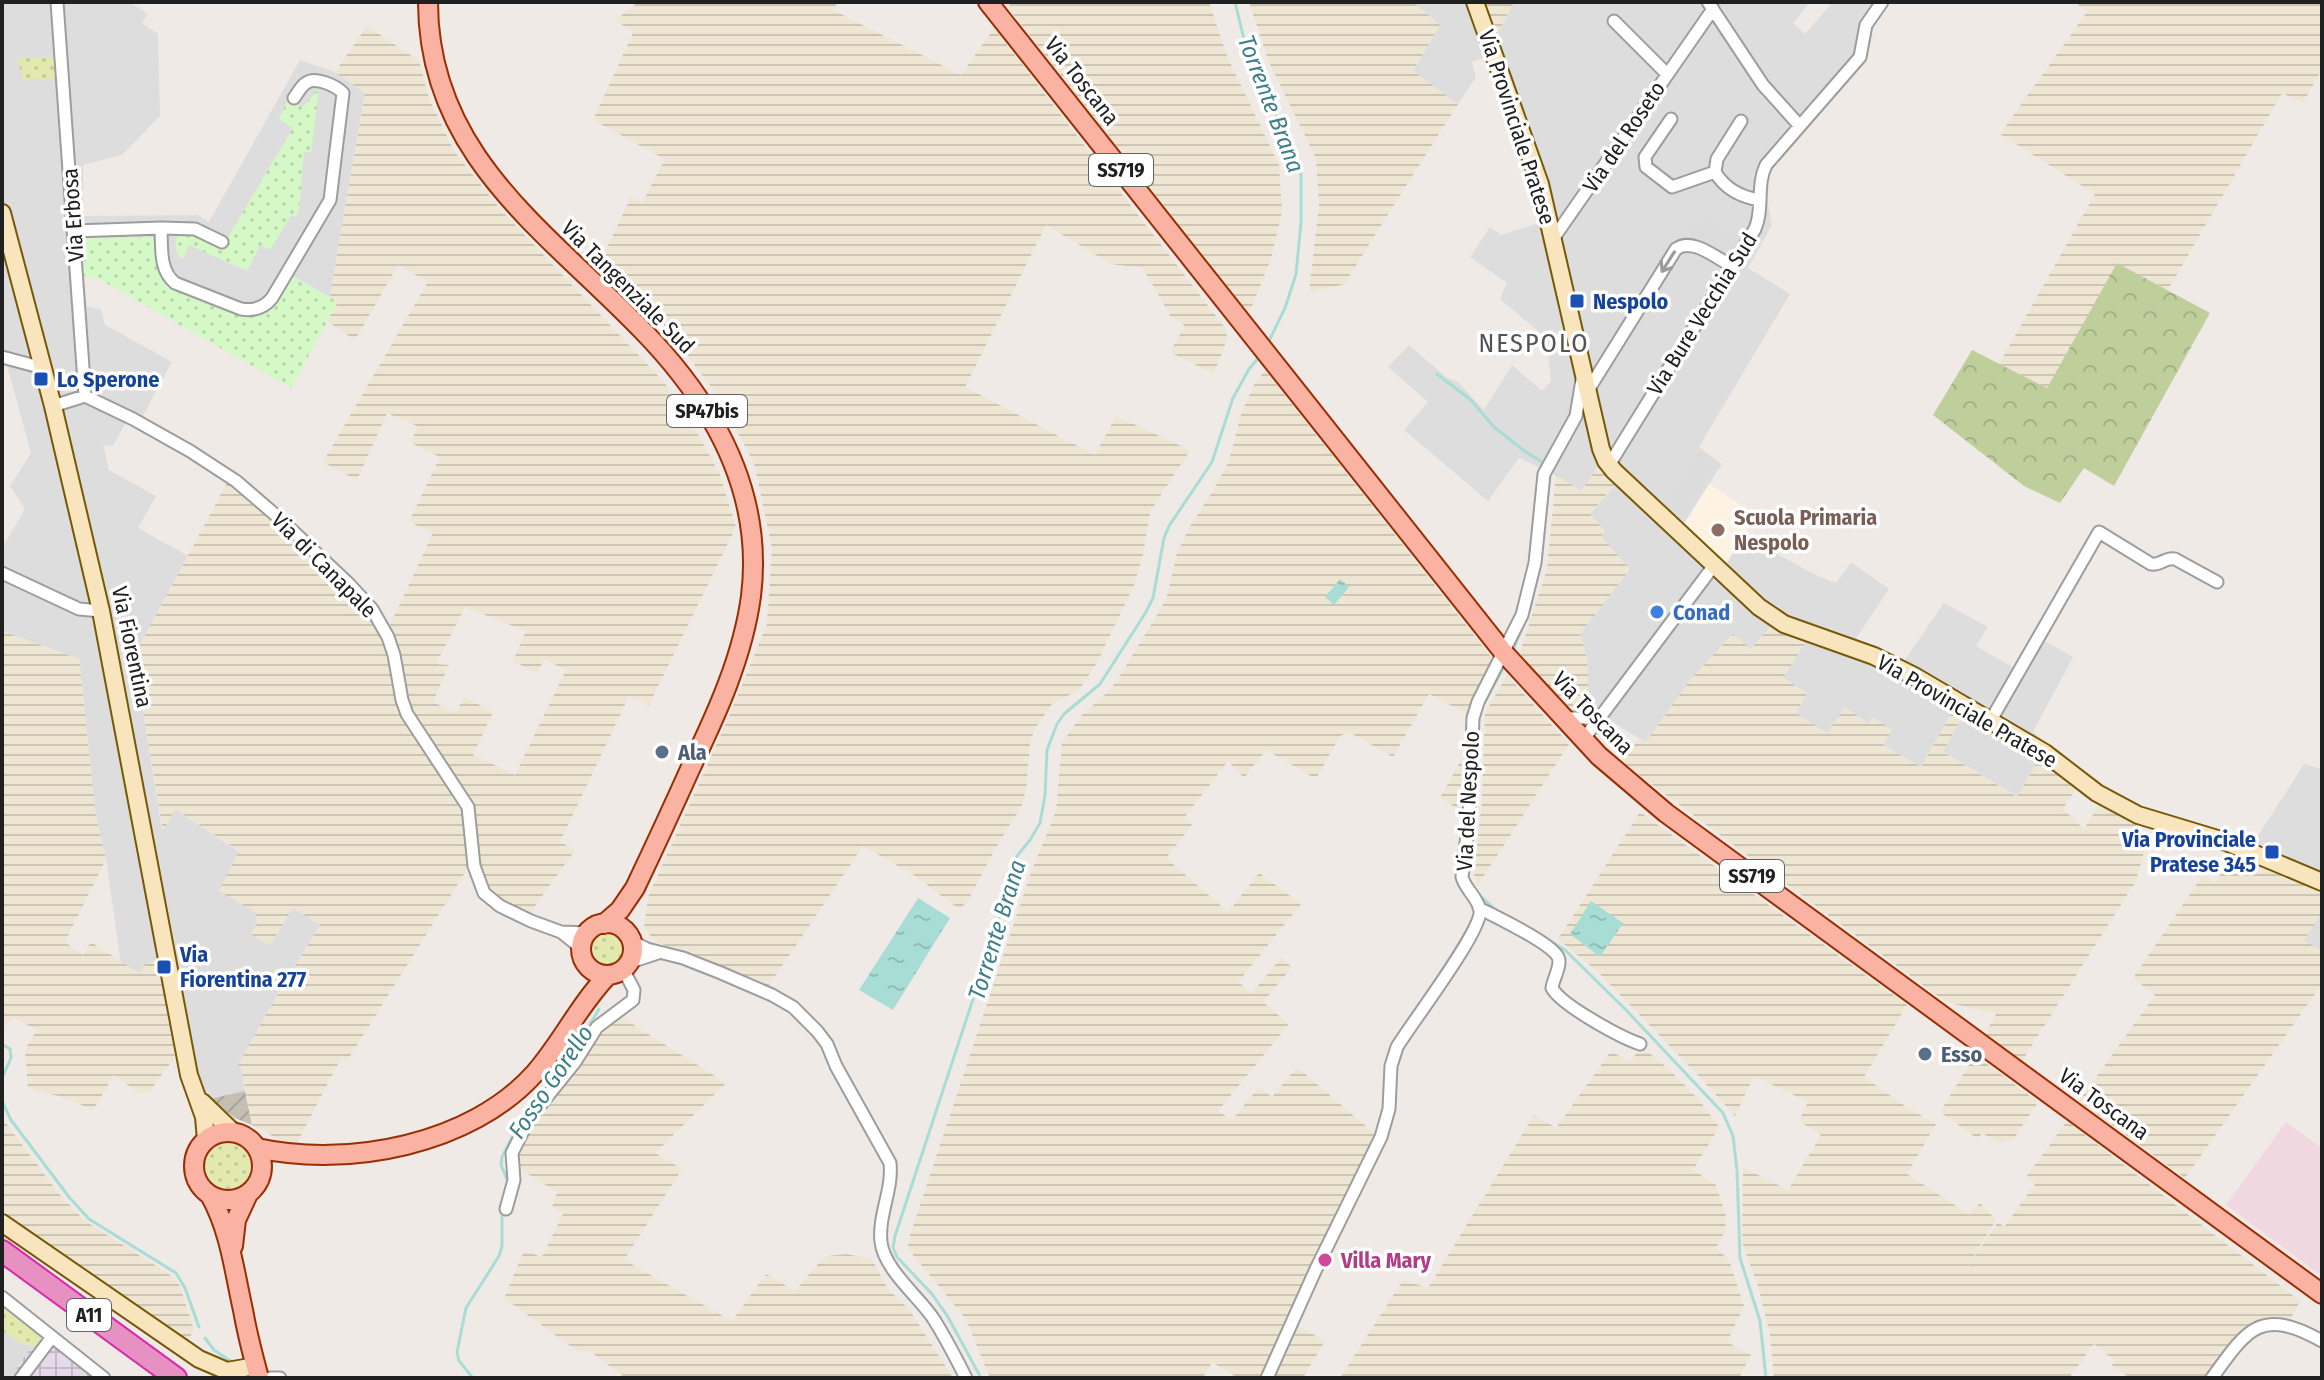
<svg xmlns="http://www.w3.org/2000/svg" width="2324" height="1380" font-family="'Fira Sans Condensed',sans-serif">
<defs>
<pattern id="industrial-grid" width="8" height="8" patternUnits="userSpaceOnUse" patternTransform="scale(2)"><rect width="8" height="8" fill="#e6d9e9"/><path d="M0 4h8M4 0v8" fill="none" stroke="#c5bac8"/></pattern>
<pattern id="construction-furrows" width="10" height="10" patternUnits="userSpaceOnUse" patternTransform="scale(2)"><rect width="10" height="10" fill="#c5beb2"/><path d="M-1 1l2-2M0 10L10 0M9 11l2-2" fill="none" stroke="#a9a399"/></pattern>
<pattern id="farmland-rules" width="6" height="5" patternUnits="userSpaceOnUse" patternTransform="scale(2)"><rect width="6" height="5" fill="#eee6d3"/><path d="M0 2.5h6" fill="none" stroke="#ccc5b5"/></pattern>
<pattern id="grass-dots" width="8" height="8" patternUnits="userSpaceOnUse" patternTransform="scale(2)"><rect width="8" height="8" fill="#e2e9ae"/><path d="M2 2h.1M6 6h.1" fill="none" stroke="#c2c895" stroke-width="1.8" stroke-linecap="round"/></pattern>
<pattern id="forest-crowns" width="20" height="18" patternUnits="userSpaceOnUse" patternTransform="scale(2)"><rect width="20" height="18" fill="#bfcf9c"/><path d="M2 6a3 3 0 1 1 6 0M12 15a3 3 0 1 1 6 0" fill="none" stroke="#a4b186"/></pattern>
<pattern id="park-dots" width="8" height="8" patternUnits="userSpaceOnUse" patternTransform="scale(2)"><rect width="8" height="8" fill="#d5f9c6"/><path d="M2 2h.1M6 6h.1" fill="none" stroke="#b7d5aa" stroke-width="1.8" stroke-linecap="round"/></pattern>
<pattern id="water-ripples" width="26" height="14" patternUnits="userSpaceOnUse" patternTransform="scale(2)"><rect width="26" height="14" fill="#a8ddd5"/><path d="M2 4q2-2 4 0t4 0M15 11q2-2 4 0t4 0" fill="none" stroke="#90bdb7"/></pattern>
</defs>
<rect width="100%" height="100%" fill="#f0eae7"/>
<path fill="#deddde" d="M2,2h127l19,12 -6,9 16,11 2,82 -38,39 -39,10 1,51 114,-1 11,7 91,-162 35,12 30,20 -35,205 -38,-21 -18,30 -28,11 -78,-31 -10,-12 -76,-35 2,67 17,3 4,16 67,37 -34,63 -11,-5 -14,26 -10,-1 6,25 47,26 -18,32 50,28 -54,100 28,173 13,-20 64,43 17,61 1,11 -5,10 18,11 23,-37 27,17 -52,86 -26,60 3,20 -36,8 -21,-7 -18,-88 -47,-25 -17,-120 -10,-42 -17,-158 -77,-28v-83l23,-39 -15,-23 21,-33 -25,-91 -4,-1z
M1413,2h70l12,36 19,-36h296l-17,21 12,11 28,-32h54l-10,11 -7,19 -3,23 -98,112 -3,27 6,31 -24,43 42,26 -91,153 23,17 -38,60 40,41 19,-29 75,40 18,7 15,-21 38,27 -36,54 40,12 11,6 40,-58 44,24 -12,19 40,23 20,-33 37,21 -40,75 15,12 -30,53 -76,-46 22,-38 -9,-6 -34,60 -38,-22 -11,-27 -3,6 -42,10 -32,-21 12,-20 -24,-15 -50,-44 -43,46 -44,63 -57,-36 -2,-49 -7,-24 49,-65 -28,-33 4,-5 -15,-17 26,-30 -35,7 -26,-16 -36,-17 -31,43 -84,-71 24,-28 -40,-35 21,-22 37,32 12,5 26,28 28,-45 30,26 9,-10 -5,-43 -46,-39 7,-16 -37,-26 20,-30 11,8 41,-13 -12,-53 -43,-112 -15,5 4,15 -18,27 -45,-33 27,-46z
M2304,764l18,5v120l-77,-33z
M2322,913v38l-19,-11z"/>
<path fill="#f1d7e0" d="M2286,1122l36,26v128l-96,-71z"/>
<path fill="url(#industrial-grid)" d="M37,1333l58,45h-89z"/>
<path fill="#fef3e2" d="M1709,484l47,31 -31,51 -41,-42z"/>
<path fill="url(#construction-furrows)" d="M245,1091l7,34 -17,-7 -26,-19z"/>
<path fill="url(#farmland-rules)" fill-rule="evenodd" d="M638,2h200l-5,8 128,65 33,-47 232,301 1,10 -13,35 -44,-22 15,-26 -14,-9 -28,-49 -32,-4 -65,-39 -81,162 130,68 21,-39 74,34 -40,62 -7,43 -9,30 -36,76 -19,29 -27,14 -17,24 -5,15 -4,47 -4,15 -27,44 -28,53 -8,7 -45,-34 -51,-29 -96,142 -90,-36 -22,-12 -11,-11 4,-32 83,-185 36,-88 5,-76 -18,-85 -35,-66 -66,-86 -53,-49 31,-65 11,6 23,-44 -72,-39 40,-87 -17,-13z
M1011,2h198l18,54 52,109 3,47 -11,47 -22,55 -241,-306z
M1249,2h164l27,23 -27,46 45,33 -114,180 -35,9 10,-88 -3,-47 -47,-96z
M1483,2h31l-20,37z
M2075,2h247v67l-19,34 -21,-10 -114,197 -51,-26 -70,124 -48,-24 96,-170 -95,-60 87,-122z
M367,26l52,35 10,37 25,53 46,58 164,173 35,54 21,39 16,52 -87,178 -20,-9 -69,146 15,8 -45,63 -26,-12 -13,-9 -8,-12 -7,-25 -129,206 -6,-3 -44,85 -13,-1 -32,-17 -10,-54 -4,-6 30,-54 52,-86 -27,-17 -23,37 -19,-11 6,-10 -1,-11 -37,-22 20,-40 -64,-42 -12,22 -29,-175 94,-175 11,7 127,120 16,34 51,-109 -24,-11 31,-65 -29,-14 6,-17 -30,-13 -30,67 -34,-18 105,-180 -30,-17 -43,75 -28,-19 10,-19 -7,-5 35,-204 -30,-21zM465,607l61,24 -13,30 24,12 7,-14 22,11 -51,105 -42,-20 20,-43 -29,-15 -8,16 -23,-11 16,-37 -13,-1z
M1265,370l227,288 -23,57 -40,-21 -36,63 -44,-25 -9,4 -23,41h-4l-47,-27 -22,28 -16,-17 -44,57 8,7 -26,33 62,54 31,-39 42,31 -63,78 14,11 29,-35 11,9 -29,35 26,22 -71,87 14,9 27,-33 13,10 25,-30 78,67 -115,244h-22l-26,-16 -9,16h-213l-24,-59 -58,-70 1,-11 121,-363 26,-64 6,-68 19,-27 29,-26 8,-11 48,-79 11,-47 13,-27 24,-37 15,-28 13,-50 12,-26z
M1598,467l18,16 -26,31 15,17 -4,5 29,33 -50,65 7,24 2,49 -9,4 -9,-1 -48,-52 -3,-6 27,-83 9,-94 25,16z
M1770,627l36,14 -23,37 24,15 -11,20 31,20 18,-26 24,17 4,-7 19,13 -9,15 38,22 34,-60 9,5 -21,40 74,45 23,-40 38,28 -15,24 21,20 15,-24 38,20 -5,16 14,4 -10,36 -114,180 -37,-27 11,-20 -50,-12 -323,-239 16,-25 7,4 44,-62 43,-46 18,15z
M2,631l77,28 17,158 10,42 -41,83 18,13 8,-13 48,31 6,-9 13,-5 17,98 -26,35 -10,1 -25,-18 -21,35 -30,-13 -35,-8 -3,-40 12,-19 -22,-12 -13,8z
M1507,675l62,69 -91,141 -4,-11 8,-73 3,-88z
M1461,760l6,3 1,47 -11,4v-6l-17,-10z
M1640,812l267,193 -43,72 41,29 31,18 -29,50 63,41 10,-12 16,17 -32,52 34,-50 6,5 31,-43 -9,-7 41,-56 233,180 -9,17 -44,8 -11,9 -27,43h-79l-18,-13 2,-5 -20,-16 -25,34h-295l-4,-43 -12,-49 -16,-44 1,-75 45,23 33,-55 -22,-14 9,-19 -54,-26 -19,40 -40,-44 -98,-101 -39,-32z
M2234,854l11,2 77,33v24l-18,27 18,11v33l-137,194 -106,-77 76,-106 -22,-17 70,-103 12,8z
M618,1015l108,68 -71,70 27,16 -58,91 108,61 34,-47 29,17 24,-28 9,-7 18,-2 26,5 15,29 22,21 44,69h-327l-35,-26h-12l-75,-54 20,-47 18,6 21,-43 -11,-7 5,-15 -40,-25 -3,-12 20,-39 67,-90z
M1642,1047l28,23 30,31 19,26 -26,43 23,15 10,31 -1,15 -9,17 13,12 15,46 -17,36 24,13 -12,23h-399l63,-98 25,8 106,-173 22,13 55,-77 18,11z
M1975,1055l63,47 -25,38 -14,3 -17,-10 -4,6 -38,-27z
M2,1118l58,77 25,26 84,53 11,12 14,44 -8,14 -184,-126z
M1296,1325l29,16 -22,37h-33z"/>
<path fill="url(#grass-dots)" d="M55,57l1,21 -33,2 -6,-22z
M589 950a18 18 0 1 1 36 0a18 18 0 1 1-36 0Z
M205 1166a23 23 0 1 1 46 0a23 23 0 1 1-46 0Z
M2,1300l41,36 -7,11 -17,-5 -17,-11z"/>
<path fill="url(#forest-crowns)" d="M2117,263l93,50 -96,173 -30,-18 -24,35 -36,-17 -91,-71 39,-65 75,38z"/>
<path fill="url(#park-dots)" d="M319,89l-8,63h-7l-5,59 -3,6 -5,-2 -21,35 -10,-5 -13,26 -58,-26 -7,15c-6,-7 -9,-15 -4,-24l17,-2 28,12 70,-118 -14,-9 9,-19 15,7z
M153,237l5,37 10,11 78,32 28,-11 18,-30 46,26 -47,86 -192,-109 -15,-3 -2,-38z"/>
<path fill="#dcdcdc" d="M1708,215l37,26 -10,11 -11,1 -41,-24 8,-12 11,5z
M1698,452l19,12 -34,54 -19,-12z
M2,1331l17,11 13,4 -22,32h-8z"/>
<path fill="url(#water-ripples)" d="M1340,579l9,8 -15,18 -9,-8z
M918,898l32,20 -57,92 -34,-20z
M1591,901l32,22 -23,34 -30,-23z"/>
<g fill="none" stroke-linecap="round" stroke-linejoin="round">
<path stroke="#a8ddd5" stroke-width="3" d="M1235,2l12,50 54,117v54l-5,51 -11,34 -17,35
M1437,374l34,26 23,27 29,23 19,12
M1513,650l17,-41 10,-45 10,-89
M1482,706l22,-39
M1474,813l2,-28
M1477,893l21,19
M1547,939l18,11 62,61 96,102 10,23 4,34 3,88 20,63 6,57
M2,1044l8,5 1,9 -9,20
M564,1068l35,-59
M2,1101l9,19 58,77 20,22 87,54 9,15 14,39
M508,1182l-7,-17 1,-8 23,-45 24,-26
M205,1338l9,12 21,14
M473,1378l-14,-17 -2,-9 9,-44 33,-52 3,-10v-37
M981,1378l-33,-61 -16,-23 -35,-37 -4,-9 2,-12 81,-246 6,-10 35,-124 13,-16 10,-17 5,-28 2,-45 10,-26 7,-10 36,-30 46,-72 7,-14 11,-60 5,-12 43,-64 21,-64 16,-29 11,-13"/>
<defs>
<path id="street" d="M1708,2l55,83 36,40
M1614,21l53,53
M1671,119l-26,38 1,10 26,20 43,-15
M1741,121l-24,38 -2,13c10,17 25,25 45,28
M161,228l34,1 27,13
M74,231l87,-3c1,20 -2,42 14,55l66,26c12,2 23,-1 31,-11l58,-98 13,-107c-7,-7 -27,-17 -37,-10 -5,3 -9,11 -12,15
M1553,239l160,-230
M2,357l41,11
M1587,392l89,-143c16,-12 40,9 56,17
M85,396l48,23 57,32 46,30 43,37 70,66 23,25 16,28 6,18 8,45 5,14 61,93 6,59 10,27 16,13 31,15 30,11 26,1
M53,406l32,-10 -28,-394
M1609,465l146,-236c9,-21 1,-44 11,-64l94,-108 6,-32 16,-23
M2,573l77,36 22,2
M1564,718h35
M1991,720l108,-188 52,32c9,2 14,-7 24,-5l42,23
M1583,740l132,-176
M1479,908c17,9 71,34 79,49 4,8 -5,22 -6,31 9,17 68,49 88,56
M561,932l20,16
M631,941l16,8 36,9 38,15 51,22 21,12 24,24 10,13 9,22 54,97c3,27 -12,52 -9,79 3,27 37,54 52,76 12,19 23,40 33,60
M628,963l30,-10
M506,1209l8,-29 -2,-27 17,-34 46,-57 22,-35 36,-27 1,-10 -11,-21
M2,1297l102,81
M21,1378l31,-41
M270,1378h10
M1267,1378l49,-109 65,-132 8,-28 2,-43 6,-19c13,-22 86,-117 83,-137 -2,-12 -15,-21 -18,-33l7,-59 4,-100 5,-16 44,-87 13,-52 9,-89 32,-58 6,-36
M2212,1378c36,-50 49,-71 110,-37"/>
<path id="secondary" d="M1475,2l65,182 61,265 5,12 8,10 145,136 25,17 90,32 42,21 129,76 52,40 41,22 86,26 98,41
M2,213l51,193 48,205 88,464 15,42 2,23
M202,1102l31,30
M2,1223l197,136 28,12 29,-5"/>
<path id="primary" d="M428,2c0,154 120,230 215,329 70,72 121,161 108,265 -8,60 -34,117 -60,171 -18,40 -37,81 -56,121l-15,22 -16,14
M988,2l516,651 95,103 67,57 656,481
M581 949a26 26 0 1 1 52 0a26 26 0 1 1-52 0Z
M194 1166a34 34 0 1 1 68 0a34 34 0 1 1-68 0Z
M257,1148c91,20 214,-3 278,-75 27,-31 44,-68 73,-98
M210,1195c20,36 24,75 33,115 4,23 10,46 16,68
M233,1246l3,-26 12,-26"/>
<path id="highway" d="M2,1251l174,127"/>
</defs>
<use href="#street" stroke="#9d9d9d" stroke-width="15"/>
<use href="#secondary" stroke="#775807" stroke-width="20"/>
<use href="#primary" stroke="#992e03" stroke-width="22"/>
<use href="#highway" stroke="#d82aa9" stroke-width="24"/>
<use href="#street" stroke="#fff" stroke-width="11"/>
<use href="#secondary" stroke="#f9e5bd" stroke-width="16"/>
<use href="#primary" stroke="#fab2a2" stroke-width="18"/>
<use href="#highway" stroke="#e691c1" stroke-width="20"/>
</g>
<defs><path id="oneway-shaft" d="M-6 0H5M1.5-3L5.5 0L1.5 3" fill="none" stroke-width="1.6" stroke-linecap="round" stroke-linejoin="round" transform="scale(2)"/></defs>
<use stroke="#9b9b9b" href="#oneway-shaft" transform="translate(1668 262) rotate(122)"/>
<g fill="#1a4fb4" stroke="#fff" stroke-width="3">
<rect x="1569" y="293" width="16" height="16" rx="4"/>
<rect x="33" y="371" width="16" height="16" rx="4"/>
<rect x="2264" y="844" width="16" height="16" rx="4"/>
<rect x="156" y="959" width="16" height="16" rx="4"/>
</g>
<circle fill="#8d6e63" stroke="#fff" stroke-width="3" cx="1718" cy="530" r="8"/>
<circle fill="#3f7fe0" stroke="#fff" stroke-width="3" cx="1657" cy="612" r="8"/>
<g fill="#5c6f8a" stroke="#fff" stroke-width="3">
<circle cx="662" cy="752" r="8"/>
<circle cx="1925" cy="1054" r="8"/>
</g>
<circle fill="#d1479c" stroke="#fff" stroke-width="3" cx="1325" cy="1260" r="8"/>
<g text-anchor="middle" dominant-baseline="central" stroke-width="7" stroke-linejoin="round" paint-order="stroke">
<g fill="#fff" stroke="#636363" stroke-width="2">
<rect x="1089" y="154" width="64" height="32" rx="6"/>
<rect x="667" y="395" width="80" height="32" rx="6"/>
<rect x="1720" y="860" width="64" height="32" rx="6"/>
<rect x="67" y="1299" width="44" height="32" rx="6"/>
</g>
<g font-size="20" font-weight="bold" fill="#202020">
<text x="1121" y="170">SS719</text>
<text x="707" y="411">SP47bis</text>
<text x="1752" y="876">SS719</text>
<text x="89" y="1315">A11</text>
</g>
<g font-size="22" fill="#202020" stroke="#fff">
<text transform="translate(1082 81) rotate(52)">Via Toscana</text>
<text transform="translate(1517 127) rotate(72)">Via Provinciale Pratese</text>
<text transform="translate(1624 137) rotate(-56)">Via del Roseto</text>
<text transform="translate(73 215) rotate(-94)">Via Erbosa</text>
<text transform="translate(628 287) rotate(45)">Via Tangenziale Sud</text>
<text transform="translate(1702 314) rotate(-58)">Via Bure Vecchia Sud</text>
<text transform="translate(324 565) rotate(45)">Via di Canapale</text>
<text transform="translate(132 647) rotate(78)">Via Fiorentina</text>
<text transform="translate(1967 711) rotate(30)">Via Provinciale Pratese</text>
<text transform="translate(1593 713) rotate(46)">Via Toscana</text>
<text transform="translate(1468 801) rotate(-87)">Via del Nespolo</text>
<text transform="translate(2104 1104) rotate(36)">Via Toscana</text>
</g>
<g font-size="22" font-weight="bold" fill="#164399" stroke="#fff" text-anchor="start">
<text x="1593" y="301">Nespolo</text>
<text x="57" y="379">Lo Sperone</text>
<text x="2256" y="839" text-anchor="end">Via Provinciale<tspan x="2256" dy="25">Pratese 345</tspan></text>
<text x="180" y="954">Via<tspan x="180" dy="25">Fiorentina 277</tspan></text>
</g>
<g font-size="22" font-weight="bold" fill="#785e54" stroke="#fff" text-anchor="start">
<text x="1734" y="517">Scuola Primaria<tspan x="1734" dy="25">Nespolo</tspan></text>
</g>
<g font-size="22" font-weight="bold" fill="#366cbe" stroke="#fff" text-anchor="start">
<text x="1673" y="612">Conad</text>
</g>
<g font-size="22" font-weight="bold" fill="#4e5e75" stroke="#fff" text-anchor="start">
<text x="678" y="752">Ala</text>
<text x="1941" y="1054">Esso</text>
</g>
<g font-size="22" font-weight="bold" fill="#b23c85" stroke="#fff" text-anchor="start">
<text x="1341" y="1260">Villa Mary</text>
</g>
<g font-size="24" font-style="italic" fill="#3e7f88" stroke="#fff">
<text transform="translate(1271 104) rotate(69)">Torrente Brana</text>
<text transform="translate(997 930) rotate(-73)">Torrente Brana</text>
<text transform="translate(551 1082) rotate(-56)">Fosso Gorello</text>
</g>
<g font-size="26" letter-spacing="2" fill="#535353" stroke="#fff">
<text x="1534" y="343">NESPOLO</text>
</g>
</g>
<rect width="2324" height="1380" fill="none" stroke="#202020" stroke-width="8"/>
</svg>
